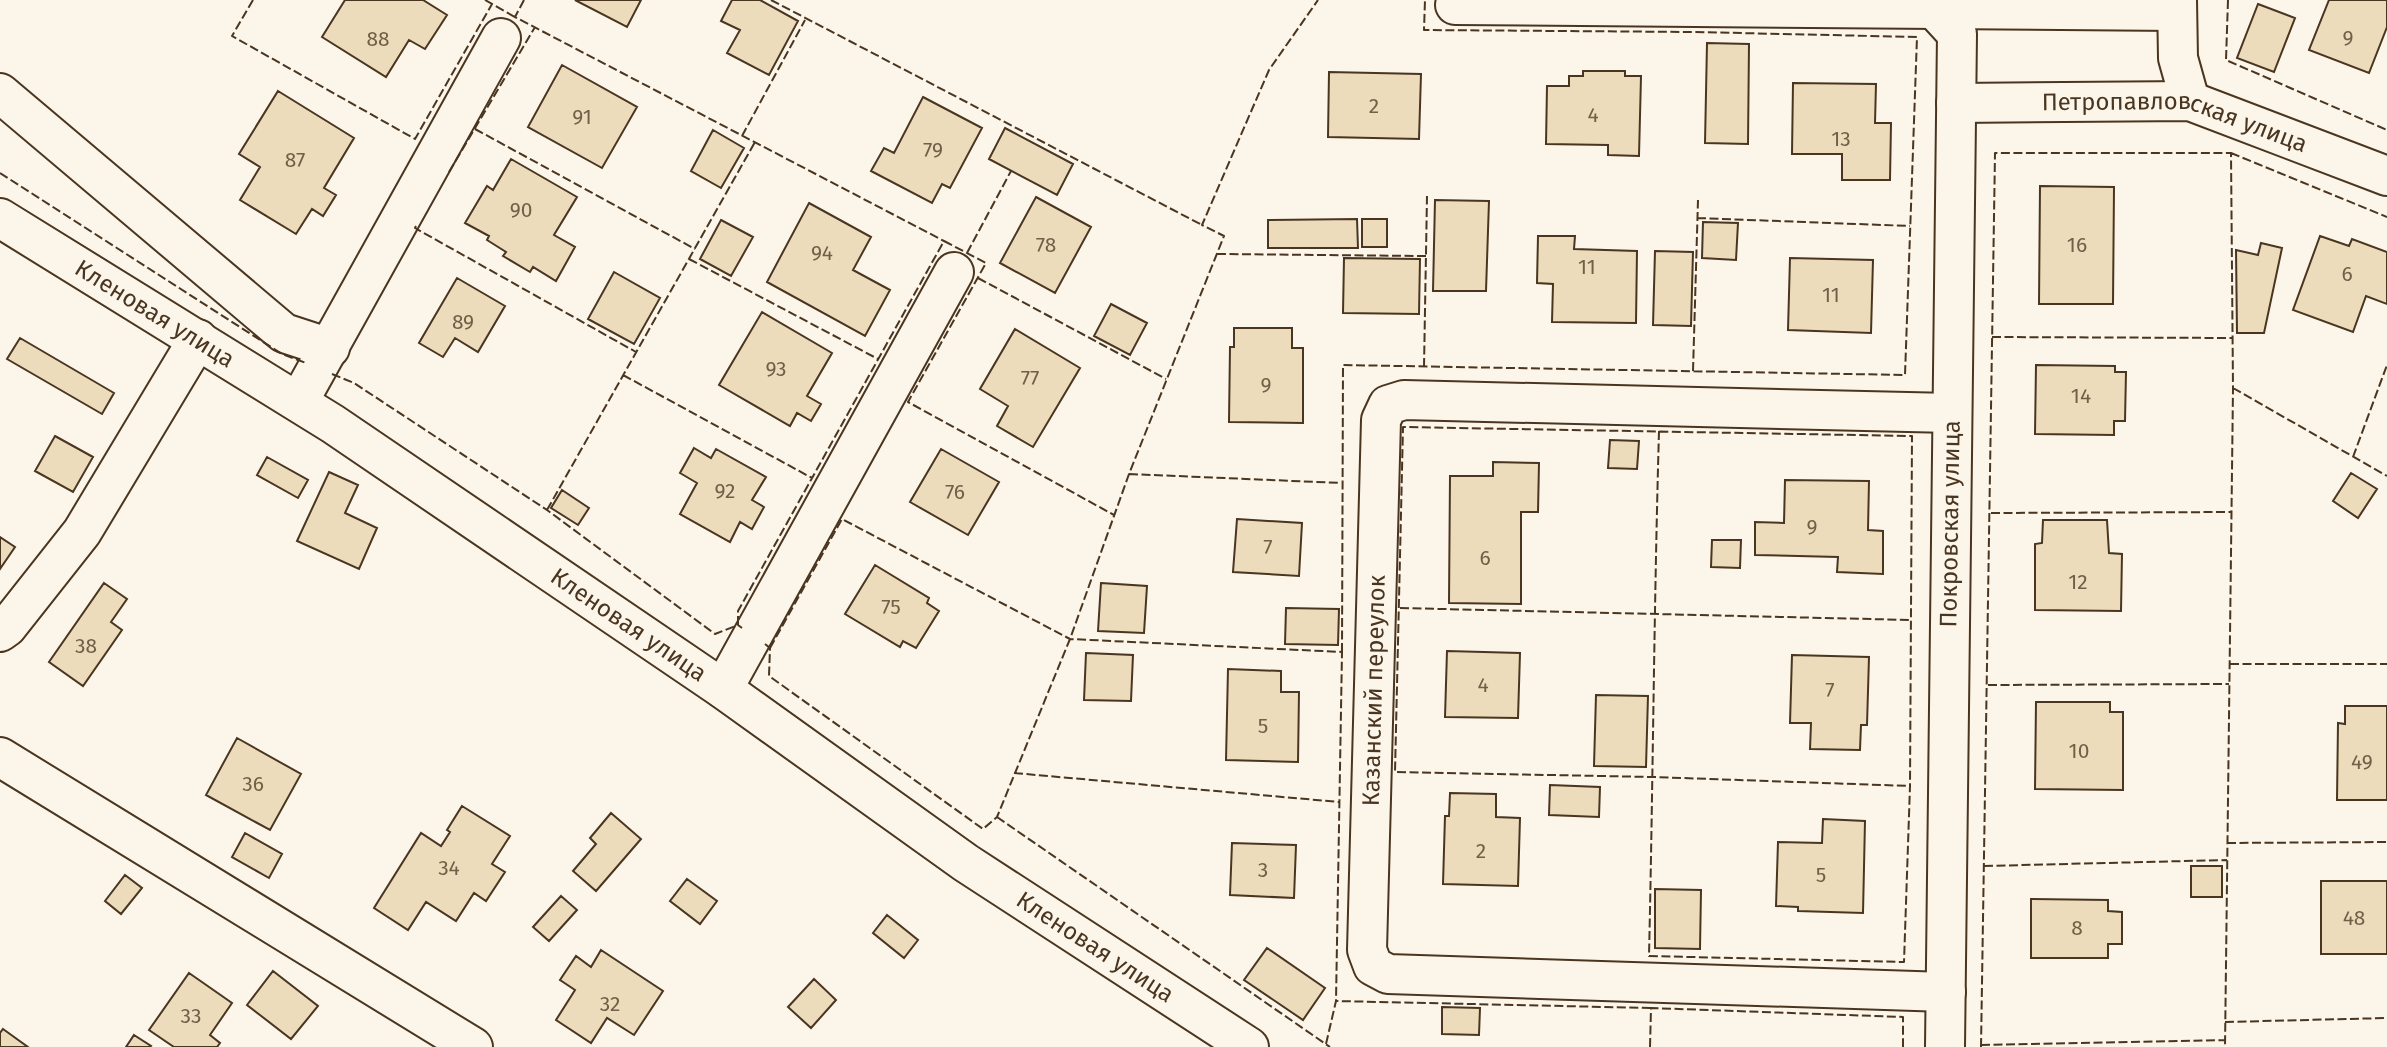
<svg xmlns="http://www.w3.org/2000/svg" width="2387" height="1047" font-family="'Fira Sans',sans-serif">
<rect width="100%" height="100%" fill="#fbf6e9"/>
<path fill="#ecdcbc" stroke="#4a3520" stroke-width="2" d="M345,0h78l24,15 -22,34 -16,-9 -23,37 -64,-40z
M575,0h66l-14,27z
M732,0h28l38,21 -29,54 -42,-22 13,-23 -19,-9z
M2329,0h58v27l-18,46 -60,-23z
M2258,4l37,14 -21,54 -37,-14z
M1707,43l42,1 -1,100 -43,-1z
M562,65l75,42 -35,61 -74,-41z
M1583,71h42v5h16l-2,80 -31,-1v-10l-62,-1 1,-58h22v-10h14z
M1329,72l92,2 -2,65 -91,-2z
M1793,83l83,1 -1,39h16l-1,57h-48v-26h-50z
M278,91l76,47 -30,50 12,7 -13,21 -11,-7 -16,25 -56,-34 20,-33 -21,-13z
M923,97l59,31 -32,60 -8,-4 -10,19 -61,-32 13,-23 10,5z
M1005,128l68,36 -16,31 -68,-36z
M713,130l31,18 -23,40 -30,-17z
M511,159l66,38 -23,38 21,12 -19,34 -23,-14 -3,5 -27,-16 3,-4 -19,-12 2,-4 -24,-13 22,-37 6,4z
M2040,186l74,1 -1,117h-74z
M1036,197l55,30 -36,66 -55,-30z
M1435,200l54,1 -3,90h-53z
M809,203l62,34 -18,33 37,20 -25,46 -98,-54z
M1357,219l1,29h-90v-28z
M1362,219h25v28h-25z
M721,220l32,17 -22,39 -31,-17z
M1703,222l35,1 -2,37 -34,-2z
M1538,236h37l-1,13 63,2 -1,72 -84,-1 1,-38 -16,-1z
M2320,236l29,10 3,-7 35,13v52l-21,-8 -13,36 -60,-22z
M2261,243l21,5 -18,85h-27l-1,-83 22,5z
M1655,251l38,1 -2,74 -38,-1z
M1344,258l76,1 -1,55 -76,-1z
M1790,258l83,2 -2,73 -83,-3z
M614,272l46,26 -26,46 -46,-25z
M457,278l48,28 -27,46 -23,-14 -12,19 -24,-14z
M1111,304l36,19 -17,32 -36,-19z
M762,312l70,41 -25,43 14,8 -10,17 -14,-8 -7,13 -71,-41z
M1234,328h58v20h11v75l-74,-1 1,-75h4z
M1015,329l65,39 -47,79 -36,-21 11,-20 -28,-17z
M20,338l94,55 -12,21 -95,-55z
M2036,365l79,1v6h11l-1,49h-11v14l-79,-1z
M55,436l38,21 -20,35 -38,-21z
M1610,440l29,1 -2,28 -29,-1z
M694,448l17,10 5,-9 50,28 -14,23 12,7 -12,22 -12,-7 -10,20 -50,-28 17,-31 -17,-10z
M941,449l58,33 -31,53 -58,-33z
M267,457l41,23 -10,18 -41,-23z
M1493,462l46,1 -1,49h-17v92l-72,-1 1,-127h43z
M329,472l29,13 -13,28 32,15 -18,41 -62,-28z
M2351,473l26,16 -19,29 -25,-17z
M1785,480l84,1 -1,49 15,1v43l-46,-2 1,-15 -83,-2v-33l29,1z
M562,490l27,18 -11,17 -27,-17z
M1237,519l65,4 -3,53 -66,-4z
M2043,520h64l2,33 13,1 -1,57 -86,-1v-66l7,-1z
M0,537l15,10 -15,22z
M1712,540h29l-1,28 -29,-1z
M875,565l54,33 -2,5 12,8 -23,37 -13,-7 -3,6 -55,-33z
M104,583l23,16 -16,23 11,8 -39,56 -34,-24z
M1101,583l46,3 -3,47 -46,-2z
M1286,608l53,1 -1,36 -53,-1z
M1447,651l73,2 -2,65 -73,-1z
M1086,653l47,2 -2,46 -47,-1z
M1792,655l77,2 -2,68h-6l-1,25 -50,-1 1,-26h-21z
M1228,669l53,2v21h18l-1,70 -72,-2z
M1596,695l52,1 -2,71 -52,-1z
M2036,702h74v10h13v78l-88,-1z
M2345,706h42v94h-50l1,-77 7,1z
M237,738l64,36 -31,56 -64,-35z
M1550,785l50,2 -1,30 -50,-2z
M1450,793l46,1v23l24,1 -2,68 -75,-2 2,-68h4z
M462,806l48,30 -18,28 13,8 -19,29 -12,-8 -18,28 -30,-19 -18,28 -34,-22 47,-75 20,13 9,-14 -3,-2z
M611,813l30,26 -45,52 -23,-20 23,-27 -6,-6z
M1823,819l42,2 -2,92 -65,-2v-4l-22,-1 2,-64 44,1z
M245,833l37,21 -13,24 -37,-21z
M1232,843l64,2 -2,53 -64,-3z
M2191,866h31v31h-31z
M125,875l17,13 -21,26 -16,-13z
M687,879l30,22 -17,23 -30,-23z
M2321,881h66v73h-66z
M1655,889l46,1 -1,59 -45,-1z
M561,896l16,14 -28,31 -16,-14z
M2031,899l77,1v11l14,1v32h-14v14h-77z
M887,915l31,25 -14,18 -31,-25z
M1267,948l58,40 -22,32 -59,-40z
M601,950l62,41 -29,44 -27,-17 -16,25 -35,-23 19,-30 -15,-10 16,-24 15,11z
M273,971l45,35 -27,33 -44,-34z
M189,973l43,30 -22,32 10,8 -3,4h-43l-25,-17z
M814,979l22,21 -25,28 -23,-21z
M1442,1007l38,1 -1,27 -37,-1z
M3,1029l25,18h-28v-14z
M134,1035l17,11 -1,1h-24z"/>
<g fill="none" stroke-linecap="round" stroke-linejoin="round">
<defs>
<g id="minor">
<path d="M2177,0l1,58 12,43"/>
<path d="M1455,5l721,6"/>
<path d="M1935,10l22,24 -12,1013"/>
<path d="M0,93l284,240 46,15"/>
<path id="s1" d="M1956,103l234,-2 197,75"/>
<path id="s2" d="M0,218l333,206 390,265 243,174 283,184"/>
<path d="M299,401l202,-363"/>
<path d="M0,632l7,-5 75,-95 116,-193"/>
<path d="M723,689l231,-417"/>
<path d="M0,757l473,290"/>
<path id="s3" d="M1946,992l-558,-18 -15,-8 -6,-16 14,-530 7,-15 16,-5 547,13"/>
</g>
</defs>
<use href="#minor" stroke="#4a3520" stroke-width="42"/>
<use href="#minor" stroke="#fbf6e9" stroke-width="38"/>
<path stroke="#4a3520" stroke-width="2" stroke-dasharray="9 3.5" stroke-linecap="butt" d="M253,0l-21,36 183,103 77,-135
M485,0l30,17
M524,0l-9,17 429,224
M771,0l431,225
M2228,0l-2,60 161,70
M475,129l220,120
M742,136l63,-116
M2231,153l156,64
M449,172l86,-145
M0,173l282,181 24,9
M1697,218l213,8
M416,226l-1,2 221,124
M967,253l44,-82
M1217,254l209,2
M689,259l189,100
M978,278l188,101
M1992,337l240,1
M1424,367l3,-171
M1693,371l5,-171
M332,374l22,9 193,127 168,124 23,-9 4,3
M623,375l189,103
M2233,388l154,88
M1659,431c-5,175 -6,350 -10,525l255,6 6,-176 2,-350 -509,-9 -8,345 258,5 257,9
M2353,457l34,-92
M1129,474l212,9
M547,510l208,-368
M1991,513l240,-1
M1400,608l511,12
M738,625v-14l206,-370 42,22 -78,139 206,113
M765,644l5,4 -1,28 214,153 14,-12 73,-178 59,-165 95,-238 -22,-11 67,-155 49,-70
M770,648l72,-129 228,120 272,13 -6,349
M1342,652l1,-287 562,10 12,-338 -223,-5 -270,-2 1,-30
M2230,664h157
M1988,685l241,-1
M1014,773l325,29
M997,817l333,230
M2227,843l160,-1
M1984,866l243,-6
M2225,1022l162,-4
M1326,1044l10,-43 315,7
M1981,1045l244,-5
M1650,1047l1,-39 252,9v30
M1981,1047l14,-894h236l2,235 -8,659"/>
</g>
<g text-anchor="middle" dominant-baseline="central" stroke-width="5" stroke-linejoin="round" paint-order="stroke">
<g font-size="21" fill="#725f47">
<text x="2348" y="38">9</text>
<text x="378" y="39">88</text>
<text x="1374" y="106">2</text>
<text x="1593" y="115">4</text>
<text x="582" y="117">91</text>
<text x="1841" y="139">13</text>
<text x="933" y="150">79</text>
<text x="295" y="160">87</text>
<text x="521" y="210">90</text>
<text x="1046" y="245">78</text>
<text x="2077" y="245">16</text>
<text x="822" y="253">94</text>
<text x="1587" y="267">11</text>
<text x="2347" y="274">6</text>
<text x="1831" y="295">11</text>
<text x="463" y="322">89</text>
<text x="776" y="369">93</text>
<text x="1030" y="378">77</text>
<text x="1266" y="385">9</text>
<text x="2081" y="396">14</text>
<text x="725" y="491">92</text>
<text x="955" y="492">76</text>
<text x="1812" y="527">9</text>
<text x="1268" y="547">7</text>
<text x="1485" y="558">6</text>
<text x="2078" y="582">12</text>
<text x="891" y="607">75</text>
<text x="86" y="646">38</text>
<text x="1483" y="685">4</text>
<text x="1830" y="690">7</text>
<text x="1263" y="726">5</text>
<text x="2079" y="751">10</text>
<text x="2362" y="762">49</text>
<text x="253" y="784">36</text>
<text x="1481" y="851">2</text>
<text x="449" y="868">34</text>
<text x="1263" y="870">3</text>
<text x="1821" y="875">5</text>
<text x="2354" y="918">48</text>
<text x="2077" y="928">8</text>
<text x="610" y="1004">32</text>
<text x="191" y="1016">33</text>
</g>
<g font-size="24" fill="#4a3520" stroke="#fbf6e9">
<text stroke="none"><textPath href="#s1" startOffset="222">Петропавловская улица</textPath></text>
<text stroke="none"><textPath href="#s2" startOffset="182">Кленовая улица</textPath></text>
<text transform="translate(1950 524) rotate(-89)">Покровская улица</text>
<text stroke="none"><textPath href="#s2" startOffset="749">Кленовая улица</textPath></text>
<text stroke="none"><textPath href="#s3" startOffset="852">Казанский переулок</textPath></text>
<text stroke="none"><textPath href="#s2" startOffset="1316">Кленовая улица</textPath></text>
</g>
</g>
</svg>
